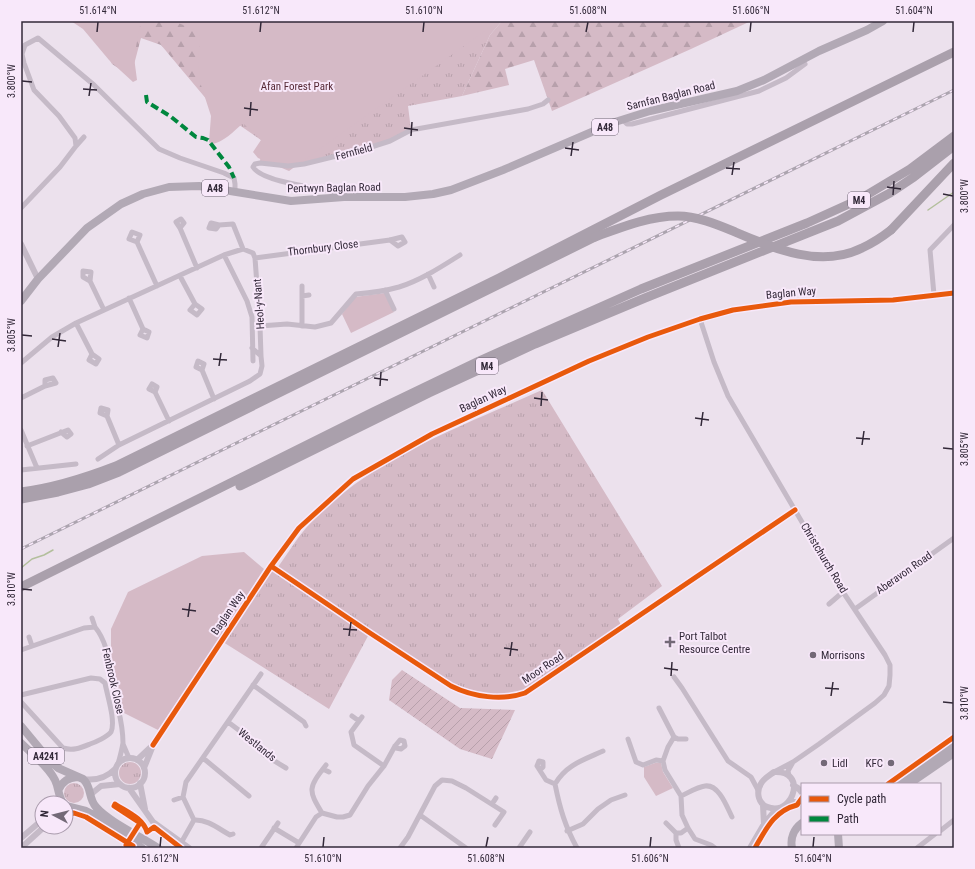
<svg xmlns="http://www.w3.org/2000/svg" width="975" height="869" font-family="'Roboto Condensed',sans-serif">
<defs>
<pattern id="grass-tufts" width="24" height="20" patternUnits="userSpaceOnUse"><rect width="24" height="20" fill="#d5bac6"/><path d="M3 7l-1-3M5 7V3M7 7l1-3M15 17l-1-3M17 17v-4M19 17l1-3" fill="none" stroke="#b7a0ab"/></pattern>
<pattern id="forest-firs" width="22" height="20" patternUnits="userSpaceOnUse"><rect width="22" height="20" fill="#d5bac6"/><path d="M5 1l3.5 6h-7zM16 11l3.5 6h-7z" fill="#b7a0ab"/></pattern>
<pattern id="garden-furrows" width="10" height="10" patternUnits="userSpaceOnUse"><rect width="10" height="10" fill="#d5bac6"/><path d="M-1 1l2-2M0 10L10 0M9 11l2-2" fill="none" stroke="#b7a0ab"/></pattern>
</defs>
<rect width="100%" height="100%" fill="#ece1ed"/>
<path fill="url(#grass-tufts)" d="M263,21h239l-12,14 -28,61 -54,10 3,24 -21,11 -102,25 -28,-3 1,-23 -48,-33z
M542,390l120,196 -44,33 4,8 -97,66 -30,4 -36,-8 -183,-119c10,-14 19,-29 30,-42 61,-69 155,-101 236,-138z
M271,569l97,67 -39,73 -106,-67z
M119 773a11 11 0 1 1 22 0a11 11 0 1 1-22 0Z
M64 793a10 10 0 1 1 20 0a10 10 0 1 1-20 0Z"/>
<path fill="url(#forest-firs)" d="M74,21h189l-50,86 -52,-62 -20,-7 -10,38 -19,-12 -14,-24z
M502,21h249l-60,28 -139,62 -18,-51 -29,9 4,16 -47,11 28,-61z"/>
<path fill="#d5bac6" d="M71,21h70l-7,36 3,23 -4,2 -24,-22 -26,-31z
M173,21h326l-210,150 -31,-13 -5,-6 8,-12 -18,-17c-9,8 -20,20 -32,21l-2,-2 2,-26 -11,-34 -2,-23 2,-17 -1,-8 -8,-6z
M385,293l9,19 -43,21 -9,-19 13,-17z
M244,552l20,17 -45,70 -61,91 -36,-18 -8,-23 -3,-22v-38l17,-37 74,-36z
M655,763h6l2,9 10,16 -17,8 -12,-19v-10z"/>
<path fill="url(#garden-furrows)" d="M402,670l58,38 55,2 -23,49 -32,-10 -71,-49 3,-20z"/>
<g fill="none" stroke-linecap="round" stroke-linejoin="round">
<path stroke="#b3bf9c" stroke-width="1.5" d="M928,210l26,-18
M21,568l11,-9 12,-4 9,-5"/>
<path stroke="#c5bac7" stroke-width="5" d="M623,120l4,4h5l127,-33 27,-13 19,-14
M76,146l8,-9
M343,196l-7,-4c-18,-4 -74,-10 -83,-25l2,-3 5,-1 28,3 16,-2 61,-15 25,-8 21,-11 117,-21 15,-5 5,-4
M21,208l39,-41 16,-21 -1,-8 -16,-22 -25,-26 -10,-27 -2,-9 3,-9 13,-7 56,47 65,64 21,9 44,15 10,5 1,6v8
M219,225l-8,-2 -2,5 7,1 3,-4 14,-1 10,25
M180,228l4,-5 -3,-4 -5,3 4,6 17,40
M137,242l3,-7 -8,-3 -3,7 8,3 20,44
M224,255l23,46 5,16 1,44
M255,258l135,-18 12,-3 3,5 -7,4 -8,-6
M428,274l6,13
M180,276l15,28 7,5 -5,6 -7,-5 5,-6
M90,281l1,-9 -8,-1v6l7,4 14,29
M302,286v40
M385,290l9,19
M934,295l-4,-45 24,-25
M302,296l7,-1
M129,298l14,31 6,3 -2,6 -7,-3 3,-6
M700,319l14,43 14,34 115,196 42,63 5,10v10l-1,11 -5,9 -9,8 -56,41 -26,18 -19,10
M76,323l16,31 7,5 -3,5 -7,-4 3,-6
M260,326l27,-2 28,3 16,-4 25,-29c14,-1 29,-3 43,-7 22,-7 42,-20 61,-32
M21,363l31,-26 24,-14 148,-68 19,-6 10,4 2,5 5,68 1,30
M202,370l-6,-3 2,-6 6,3 -2,6 12,29
M155,392l2,-5 -5,-3 -3,5 6,3 14,29
M21,398l24,-12 11,-3 -3,-5 -8,2v6
M107,416l1,-6 -7,-2 -1,5 7,3 12,29
M21,430l16,38
M27,446l41,-16 3,4 -4,3 -6,-5
M98,459l21,-14 131,-64 10,-7 2,-8 -1,-10 -9,-8
M21,470l55,-6
M271,566l99,67 81,53c22,11 51,15 74,7l270,-183
M829,604l14,-12
M855,609l99,-71
M92,618l3,9
M29,637l3,9
M21,650l63,-22 11,-1c14,17 14,40 19,61 3,20 9,33 9,55 -1,6 -3,14 -5,21
M674,677l8,11 46,73 23,16 7,13
M253,685l51,37 2,4
M21,695l70,-17 9,1 5,4c2,12 11,38 6,49 -4,5 -15,10 -21,12 -10,4 -17,7 -27,4l-42,-46
M659,708l15,29 -6,10 -5,14 2,9 16,26 1,19 6,13 7,11 16,6 4,3
M352,716l7,5
M362,717l-11,15 3,13 30,21
M228,722l24,18 11,14 23,14
M674,737l4,2h8
M628,739l8,23 7,3 13,-5 7,1
M123,744l6,14
M203,758l46,38
M323,769l6,3
M540,770l3,-3v-5l-4,-1 -2,5 9,14 9,4
M789,776l-1,-5 5,-9
M681,796c7,-3 16,-9 24,-10 14,-2 22,21 27,31
M174,800l9,-3
M492,804l4,-6
M322,813c-14,-23 -14,-25 4,-48
M420,815l46,33
M194,820c13,-1 25,9 36,15l3,-1
M666,823l10,10h5l7,-5
M274,828l25,15
M567,831l16,-7 15,-15 13,-9 14,-5
M940,831l14,-11
M676,833v7l3,8
M181,843l13,-23 -11,-23 3,-15 75,-108
M261,848l17,-25
M296,848l20,-31 6,-4 15,4h6l7,-2 18,-29 16,-20 11,-20 5,-6 4,1 1,5 -4,3 -5,-1 -1,-2
M400,848l8,-11 27,-51 7,-6 10,1 14,7 38,24 -9,13
M519,848l11,-16
M577,848c-12,-22 -17,-39 -22,-64 11,-19 28,-24 48,-33
M917,848l18,-14"/>
<path stroke="#c5bac7" stroke-width="6" d="M21,244l17,35
M115 773a15 15 0 1 1 30 0a15 15 0 1 1-30 0Z
M137,760l16,-15 118,-179 28,-38 54,-49 79,-45 157,-73 59,-24 52,-18 33,-9 58,-8 102,-2 61,-7
M144,768l8,-20
M774,772c33,-2 20,41 -3,36 -13,-2 -16,-16 -9,-26 3,-4 8,-7 12,-10z
M83,779c12,2 23,-1 32,-10
M140,783l5,26
M793,785l5,3 4,5
M129,788l24,34 36,26
M90,795l11,-9 19,-2
M790,801l12,3
M763,805l1,19
M21,838l21,-18
M21,848l23,-21
M750,848l14,-24 12,-15"/>
<path stroke="#b2a9b5" stroke-width="8" d="M21,301l17,-22 49,-51 34,-24 22,-10 26,-7 30,-1 92,15 53,-4h61l28,-3 18,-4 52,-20 112,-48 35,-11 87,-20 27,-11 55,-29 48,-21 16,-9
M21,726l29,35 8,7 25,11c9,8 5,19 13,28 13,15 44,29 62,41
M21,743c11,11 27,23 34,37 4,8 3,16 8,23
M897,784l57,-39
M909,784l45,-31
M59,789c4,-8 9,-11 18,-12
M66,806l20,5 14,7 42,30
M838,834l1,14
M792,848c-2,-10 2,-19 10,-25"/>
<path stroke="#aaa0ac" stroke-width="9" d="M891,230l63,-67
M240,486l189,-93 106,-49 110,-46 193,-77 52,-28 24,-16 40,-31
M21,492c33,-4 64,-14 95,-26l383,-188 162,-83 293,-143
M21,499l37,-7 30,-8 31,-12 476,-235
M21,587l352,-175 106,-51 162,-72 166,-66 53,-24 50,-30 44,-33"/>
<defs>
<path id="rail" d="M21,549l933,-459"/>
</defs>
<use href="#rail" stroke="#aca4af" stroke-width="3"/>
<use href="#rail" stroke="#f8e8fa" stroke-width="1.5" stroke-dasharray="4.5" stroke-linecap="butt"/>
<path stroke="#aaa0ac" stroke-width="9" d="M595,237c27,-10 54,-21 83,-21 18,0 38,8 55,15 40,17 87,38 129,17 11,-5 20,-11 29,-18"/>
<path stroke="#00873e" stroke-width="4" stroke-dasharray="8 4" stroke-linecap="butt" d="M146,95l1,7 23,14 26,21 7,1 5,2 21,27 5,11"/>
<defs>
<path id="cycleway" d="M271,566l99,67 81,53c22,11 51,15 74,7l270,-183
M153,745l118,-179 28,-38 54,-49 79,-45 157,-73 59,-24 52,-18 33,-9 58,-8 102,-2 61,-7
M888,784l66,-47
M66,815l8,-2 12,4 47,29
M130,848l-4,-3 14,-22 -26,-17 1,-2c12,8 28,14 32,28l7,-5 27,21
M755,848c11,-19 19,-37 42,-43l5,-7"/>
</defs>
<use href="#cycleway" stroke="#f8e8fa" stroke-width="8"/>
<use href="#cycleway" stroke="#e8590c" stroke-width="5"/>
</g>
<path fill="none" stroke="#322838" stroke-width="1.5" d="M97,32l1,-10M260,32l1,-10M423,32l1,-10M586,32l2,-10M750,32l1,-10M913,32l1,-10M22,81l10,1M83,89l14,1M89,96l2,-13M244,108l14,2M250,116l1,-14M404,128l14,2M411,136l1,-14M565,148l14,2M571,156l2,-14M726,168l14,1M732,175l2,-13M887,187l14,2M943,194l10,2M893,195l1,-14M22,335l10,1M52,339l14,2M58,347l2,-14M213,359l14,1M219,366l2,-13M374,378l14,2M380,386l1,-14M534,398l14,2M541,406l1,-14M695,418l14,2M701,426l2,-14M856,438l14,1M862,445l2,-14M943,448l10,1M22,589l10,1M182,609l14,2M188,617l2,-14M343,629l14,1M349,636l2,-14M504,648l14,2M510,656l2,-14M664,668l14,2M671,676l1,-14M825,688l14,1M831,696l2,-14M943,702l10,1M160,847l1,-10M323,847l1,-10M486,847l2,-10M650,847l1,-10M813,847l1,-10"/>
<g fill="#736977" stroke="#f8e8fa" stroke-width="1.5">
<path d="M668 636h4v4h4v4h-4v4h-4v-4h-4v-4h4z"/>
<circle cx="813" cy="655" r="4"/>
<circle cx="824" cy="763" r="4"/>
<circle cx="891" cy="763" r="4"/>
</g>
<g text-anchor="middle" dominant-baseline="central" stroke-width="4" stroke-linejoin="round" paint-order="stroke">
<g fill="#f8e8fa" stroke="#6d6272" stroke-width="1">
<rect x="592" y="119" width="26" height="16" rx="3"/>
<rect x="202" y="180" width="26" height="16" rx="3"/>
<rect x="848" y="192" width="22" height="16" rx="3"/>
<rect x="476" y="358" width="22" height="16" rx="3"/>
<rect x="28" y="748" width="36" height="16" rx="3"/>
</g>
<g font-size="10" font-weight="bold" fill="#322838">
<text x="605" y="127">A48</text>
<text x="215" y="188">A48</text>
<text x="859" y="200">M4</text>
<text x="487" y="366">M4</text>
<text x="46" y="756">A4241</text>
</g>
<g font-size="11" fill="#572a37" stroke="#f8e8fa">
<text x="297" y="86">Afan Forest Park</text>
</g>
<g font-size="11" fill="#322838" stroke="#f8e8fa">
<text transform="translate(671 96) rotate(-14)">Sarnfan Baglan Road</text>
<text transform="translate(354 152) rotate(-15)">Fernfield</text>
<text transform="translate(334 188) rotate(-1)">Pentwyn Baglan Road</text>
<text transform="translate(323 248) rotate(-7)">Thornbury Close</text>
<text transform="translate(791 293) rotate(-5)">Baglan Way</text>
<text transform="translate(259 304) rotate(-94)">Heol-y-Nant</text>
<text transform="translate(483 399) rotate(-25)">Baglan Way</text>
<text transform="translate(824 558) rotate(59)">Christchurch Road</text>
<text transform="translate(904 573) rotate(-35)">Aberavon Road</text>
<text transform="translate(228 613) rotate(-56)">Baglan Way</text>
<text transform="translate(543 668) rotate(-34)">Moor Road</text>
<text transform="translate(113 681) rotate(77)">Fenbrook Close</text>
<text transform="translate(257 745) rotate(39)">Westlands</text>
</g>
<g font-size="11" fill="#322838" stroke="#f8e8fa" text-anchor="start">
<text x="679" y="636">Port Talbot<tspan x="679" dy="13">Resource Centre</tspan></text>
<text x="821" y="655">Morrisons</text>
<text x="832" y="763">Lidl</text>
<text x="883" y="763" text-anchor="end">KFC</text>
</g>
</g>
<rect width="975" height="869" fill="none" stroke="#f8e8fa" stroke-width="44"/>
<rect x="801" y="783" width="140" height="52" fill="#f8e8fa" stroke="#a99bac"/>
<rect x="809" y="796" width="20" height="6" fill="#e8590c" stroke="#a99bac"/>
<text x="837" y="803" font-size="12" fill="#322838">Cycle path</text>
<rect x="809" y="816" width="20" height="6" fill="#00873e" stroke="#a99bac"/>
<text x="837" y="823" font-size="12" fill="#322838">Path</text>
<g transform="translate(54 815) rotate(277)"><circle r="19" fill="#f8e8fa" stroke="#a99bac"/>
<path d="M0-3L7 15L0 10L-7 15Z" fill="#736977"/>
<text y="-6" font-size="11" font-weight="bold" text-anchor="middle" fill="#322838">N</text>
</g>
<rect x="22" y="22" width="931" height="825" fill="none" stroke="#322838" stroke-width="1.5"/>
<g font-size="10" text-anchor="middle" fill="#322838">
<text x="98" y="14">51.614°N</text>
<text x="261" y="14">51.612°N</text>
<text x="424" y="14">51.610°N</text>
<text x="588" y="14">51.608°N</text>
<text x="751" y="14">51.606°N</text>
<text x="914" y="14">51.604°N</text>
<text transform="translate(11 81) rotate(-90)" y="4">3.800°W</text>
<text transform="translate(964 196) rotate(-90)" y="4">3.800°W</text>
<text transform="translate(11 335) rotate(-90)" y="4">3.805°W</text>
<text transform="translate(964 449) rotate(-90)" y="4">3.805°W</text>
<text transform="translate(11 589) rotate(-90)" y="4">3.810°W</text>
<text transform="translate(964 703) rotate(-90)" y="4">3.810°W</text>
<text x="160" y="862">51.612°N</text>
<text x="323" y="862">51.610°N</text>
<text x="486" y="862">51.608°N</text>
<text x="650" y="862">51.606°N</text>
<text x="813" y="862">51.604°N</text>
</g>
</svg>
